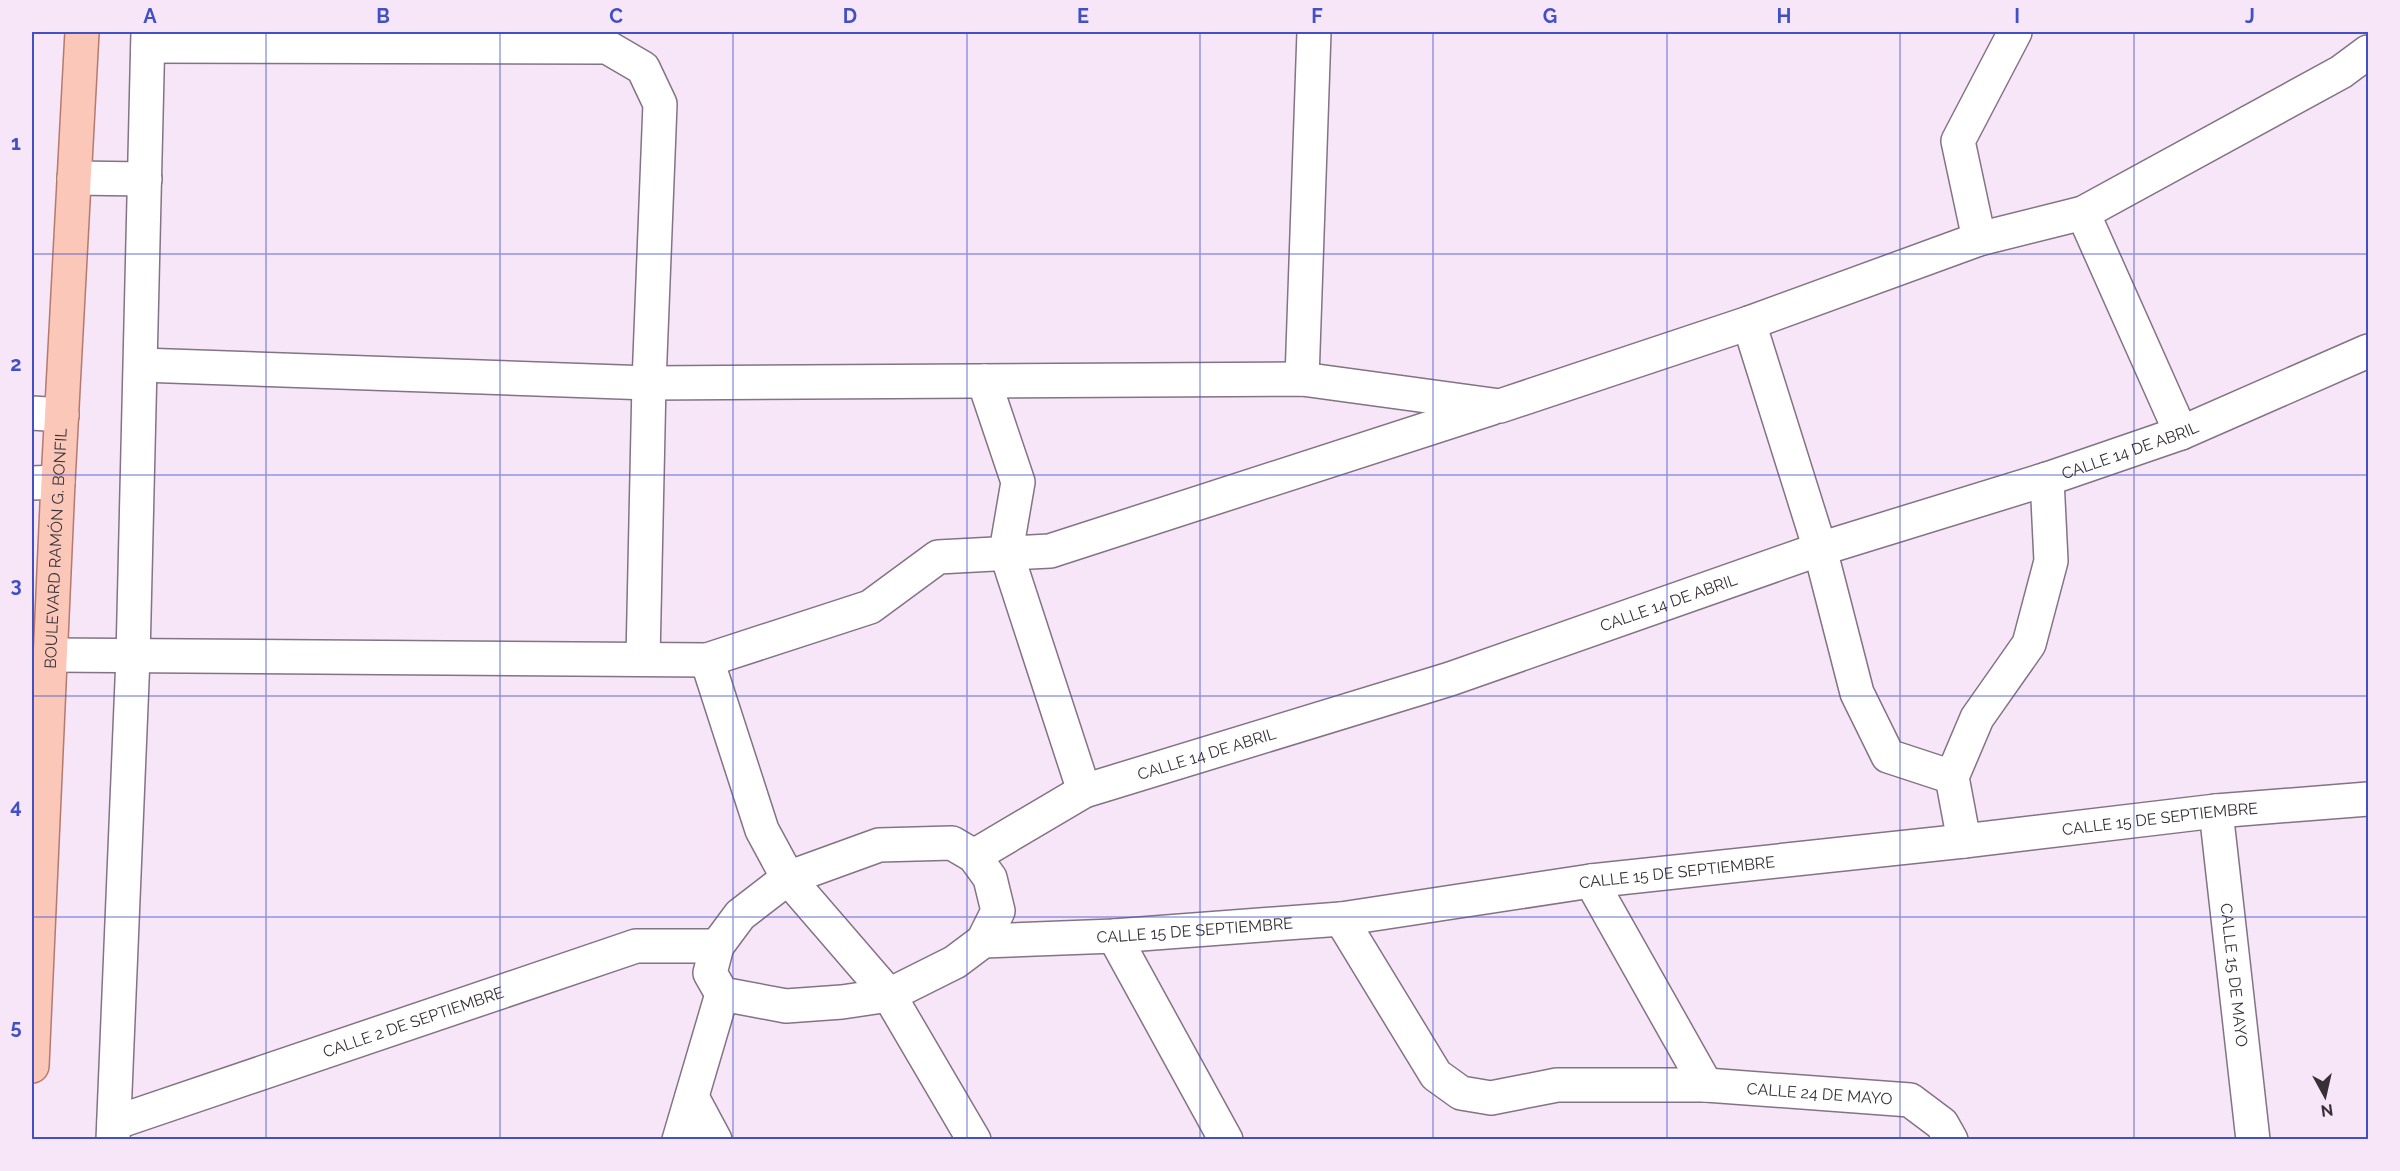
<svg xmlns="http://www.w3.org/2000/svg" width="2400" height="1171" font-family="Raleway,sans-serif">
<rect width="100%" height="100%" fill="#f7e5f8"/>
<g fill="none" stroke-linecap="round" stroke-linejoin="round">
<defs>
<g id="street">
<path d="M148,46l459,1 36,21 17,36 -11,279 -6,276"/>
<path d="M74,178l71,1"/>
<path d="M2083,213l98,220"/>
<path d="M1979,239l-21,-98 57,-109"/>
<path d="M1749,323l71,226 37,144 31,63 64,21"/>
<path d="M141,365l508,18 653,-4 198,27 249,-83 230,-84 104,-26 258,-141 27,-20"/>
<path d="M1302,379l12,-347"/>
<path d="M984,381l34,101 -12,70 78,239"/>
<path d="M32,413l30,2"/>
<path d="M32,483l26,-1"/>
<path d="M50,655l657,5 163,-53 68,-50 112,-6 442,-143"/>
<path d="M707,660l55,170 26,48 101,117 85,145"/>
<path id="s1" d="M2216,811l37,329"/>
<path d="M1964,841l-12,-64 25,-59 52,-74 22,-83 -4,-82"/>
<path d="M952,843l22,13 16,22 8,33 -15,30 -28,21 -66,33 -47,7 -56,4 -64,-12 -12,-21 7,-27 23,-31 48,-37 91,-33z"/>
<path id="s2" d="M974,856l110,-65 366,-112 370,-130 227,-70 134,-46 187,-82"/>
<path d="M1591,881l115,204"/>
<path id="s3" d="M1341,919l95,156 25,18 30,5 66,-13h149l204,15 32,24 9,16"/>
<path d="M1114,936l112,204"/>
<path id="s4" d="M983,941l131,-5 227,-17 250,-38 373,-40 252,-30 152,-12"/>
<path d="M692,1097l23,43"/>
<path id="s5" d="M114,1123l522,-177h81"/>
<path d="M113,1140l20,-483 15,-625"/>
<path d="M679,1140l43,-146"/>
</g>
<g id="primary">
<path id="s6" d="M32,1066l26,-584 24,-450"/>
</g>
</defs>
<use href="#street" stroke="#837384" stroke-width="36"/>
<use href="#primary" stroke="#b47a6d" stroke-width="36"/>
<use href="#street" stroke="#fff" stroke-width="33"/>
<use href="#primary" stroke="#fbc7b9" stroke-width="33"/>
</g>
<path fill="none" stroke="#4150c4" stroke-width="1.5" stroke-opacity="0.55" d="M266,32v1108M500,32v1108M733,32v1108M967,32v1108M1200,32v1108M1433,32v1108M1667,32v1108M1900,32v1108M2134,32v1108M32,254h2336M32,475h2336M32,696h2336M32,917h2336"/>
<g text-anchor="middle" dominant-baseline="central" stroke-width="4.5" stroke-linejoin="round" paint-order="stroke">
<g font-size="16" fill="#373037" stroke="#f7e5f8">
<text stroke="none"><textPath href="#s2" startOffset="1228">CALLE 14 DE ABRIL</textPath></text>
<text stroke="none"><textPath href="#s6" startOffset="518">BOULEVARD RAMÓN G. BONFIL</textPath></text>
<text stroke="none"><textPath href="#s2" startOffset="742">CALLE 14 DE ABRIL</textPath></text>
<text stroke="none"><textPath href="#s2" startOffset="256">CALLE 14 DE ABRIL</textPath></text>
<text stroke="none"><textPath href="#s4" startOffset="1184">CALLE 15 DE SEPTIEMBRE</textPath></text>
<text stroke="none"><textPath href="#s4" startOffset="698">CALLE 15 DE SEPTIEMBRE</textPath></text>
<text stroke="none"><textPath href="#s4" startOffset="212">CALLE 15 DE SEPTIEMBRE</textPath></text>
<text stroke="none"><textPath href="#s1" startOffset="165">CALLE 15 DE MAYO</textPath></text>
<text stroke="none"><textPath href="#s5" startOffset="316">CALLE 2 DE SEPTIEMBRE</textPath></text>
<text stroke="none"><textPath href="#s3" startOffset="574">CALLE 24 DE MAYO</textPath></text>
</g>
</g>
<rect width="2400" height="1171" fill="none" stroke="#f7e5f8" stroke-width="66"/>
<g transform="translate(2325 1096) rotate(172)" stroke="#f7e5f8" stroke-width="4.5" paint-order="stroke">
<path d="M0-4.5L10 22L0 15L-10 22Z" fill="#373037"/>
<text y="-9" font-size="16" font-weight="bold" text-anchor="middle" fill="#373037">N</text>
</g>
<rect x="33" y="33" width="2334" height="1105" fill="none" stroke="#4150c4" stroke-width="2"/>
<g font-size="20" text-anchor="middle" font-weight="bold" fill="#4150c4">
<text x="150" y="23">A</text>
<text x="383" y="23">B</text>
<text x="616" y="23">C</text>
<text x="850" y="23">D</text>
<text x="1083" y="23">E</text>
<text x="1317" y="23">F</text>
<text x="1550" y="23">G</text>
<text x="1784" y="23">H</text>
<text x="2017" y="23">I</text>
<text x="2250" y="23">J</text>
<text x="16" y="150">1</text>
<text x="16" y="371">2</text>
<text x="16" y="592">3</text>
<text x="16" y="813">4</text>
<text x="16" y="1034">5</text>
</g>
</svg>
